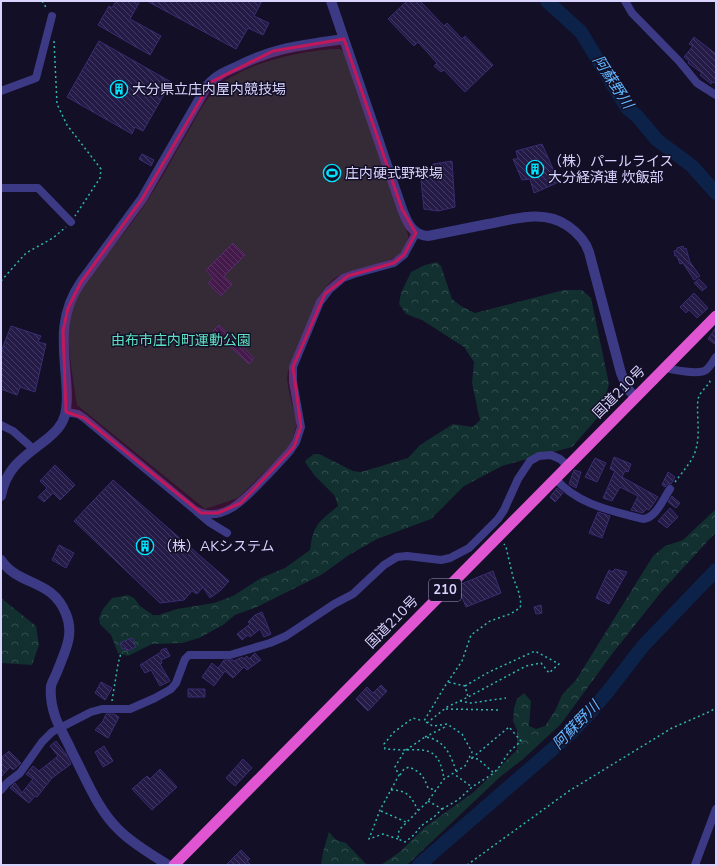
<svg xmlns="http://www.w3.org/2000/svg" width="717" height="866" font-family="'Nunito Sans','Noto Sans JP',sans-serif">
<defs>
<pattern id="forest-crowns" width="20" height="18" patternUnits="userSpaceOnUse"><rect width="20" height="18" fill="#12302f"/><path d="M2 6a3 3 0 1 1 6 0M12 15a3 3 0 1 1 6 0" fill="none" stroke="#344d4e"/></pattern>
<pattern id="building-back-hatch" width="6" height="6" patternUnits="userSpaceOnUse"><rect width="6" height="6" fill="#241b47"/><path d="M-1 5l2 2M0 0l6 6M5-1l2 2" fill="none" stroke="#433b63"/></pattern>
</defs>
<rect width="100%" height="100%" fill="#130f26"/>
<path fill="url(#forest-crowns)" d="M437,262l4,4 11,33 9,7 14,7 89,-23h18l9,8 18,86 -9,31 -28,32 -70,19 -38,20 -33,33 -54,20 -28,16 -28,20 -62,31 -24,9 -12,10 -24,13 -17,5 -30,1 -24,12 -10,-3 -7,-18 -11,-11 -1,-6 4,-9 9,-11 16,-3 6,3 6,8 13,9h6l18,-6 37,-6 19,-7 28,-18 24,-10 25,-18c4,-27 8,-27 28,-44l-3,-10 -20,-20 -10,-14 1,-2 8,-6h5l34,17 8,1 47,-14 12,-13 33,-21 20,3 7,-7 -8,-37 2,-21 -10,-15 -42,-27 -16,-6 -7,-10 2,-11 10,-21 14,-7z
M716,509v23l-54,59 -50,63 -51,70 -39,36 -22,17 -93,88h-26l20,-14 24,-24 49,-35 43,-42v-20l-4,-9 1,-13 3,-9 7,-6 7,8 -2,25 7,3 9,-3 10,-15 7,-16 14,-15 77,-124 12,-10 18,-6z
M1,598l35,28 3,19 -7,20 -31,-2z
M329,832l7,8 10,3 19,20 4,2h-48l2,-13z"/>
<path fill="#12302f" d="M331,49h9l5,4 63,182c2,31 -50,30 -70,41 -9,6 -15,14 -20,23l-30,72 -1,8 2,13 8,30 -5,20 -4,7 -50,49 -33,11 -128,-104c-3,-24 -13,-71 -7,-93 6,-18 17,-32 28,-47 15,-18 30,-36 43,-55 18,-25 32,-54 48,-80 10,-18 19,-37 36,-49 27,-19 73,-29 106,-32z"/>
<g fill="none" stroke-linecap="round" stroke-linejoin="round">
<path stroke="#0c2248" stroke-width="14" d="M547,1l34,31 46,76 10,8 20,24 35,26 24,27
M419,865l151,-131 19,-20 20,-24 34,-44 73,-76"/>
</g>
<path fill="url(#building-back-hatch)" stroke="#3b2d73" d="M116,1h24l-10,18 31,17 -11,19 -52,-30 11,-19 3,2z
M147,1h115l-8,15 15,7 -6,12 -15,-7 -12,21z
M407,1h13l24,25 3,-3 15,16 3,-3 28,29 -28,27 -21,-22 -3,2 -7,-6 3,-3 -19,-21 -4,4 -26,-27z
M694,37l22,17v30l-3,-2 -2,2 -11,-9 2,-2 -14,-10 1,-2 -5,-4 9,-11 -4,-2z
M99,41l72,41 -28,49 -8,-4 -3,7 -65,-37z
M542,144l17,38 -25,11 -4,-14 -8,1 -9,-21h5l-2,-8z
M142,154l12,6 -3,6 -12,-7z
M452,161l3,46 -17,4 -14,-2 -4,-38 10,-2 3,-5z
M233,243l12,12 -21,21 8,8 -11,12 -13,-13 5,-5 -7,-8z
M683,246l1,3 2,-1 4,14 10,14 -6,4 -11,-17 -3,1 -3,-8h-2l-1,-5 3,-1v-2z
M699,279l8,8 -5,4 -8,-8z
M694,293l14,15 -11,10 -8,-8 -3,3 -6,-6z
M219,325l35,33 -5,6 -36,-33z
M11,326l30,10 -3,6 8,2 -11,48 -15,-5 -3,8 -16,-6v-37z
M716,327v18l-8,-6z
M614,457l17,7 -3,8 -3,-1 -3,6 36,20 -9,13 -3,-1 -3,4 -12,-3 7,-14 -18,-9 -8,14 -9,-3 12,-27 -5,-2z
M595,458l11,5 -9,19 -12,-5z
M55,465l20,20 -15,15 -7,-7 -9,9 -6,-5 9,-9 -7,-7z
M574,470l7,2 -5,16 -7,-4z
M668,472l7,5 -4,7h-4l-2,3 -3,-2z
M113,480l116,101 -8,9 -11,8 -7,-11 -6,7 -5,-3 -8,9 -24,3 -86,-82z
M557,488l6,5 -8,9 -5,-5z
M672,496l8,7 -4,5 -8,-6z
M670,508l8,9 -11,11 -9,-7z
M598,512l12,4 -8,22 -13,-5z
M59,545l15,8 -8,15 -14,-8z
M615,569l12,3 -18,32 -13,-6 13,-28 3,2z
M493,571l8,22 -35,14 -8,-20 3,-3z
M541,605l1,8 -6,1 -2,-7z
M262,612l9,22 -7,3 -4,-8 -10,8 -2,-2 -6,5 -5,-6 13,-10 -2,-2 7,-7z
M132,638l4,9 -9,4 -1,-3 -4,1 -2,-6z
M166,648l4,8 -9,4 1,3 -2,1 10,17 -10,5 -9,-16 -6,3 -5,-8 21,-13v-2z
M255,653l6,7 -14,10 -3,-3 -11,11 -8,-7 -11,15 -12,-9 10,-14 6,5 6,-8h9l1,1 8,-4 1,2 4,-3 2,3z
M101,682l11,6 -7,12 -10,-7z
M381,685l6,6 -19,20 -12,-12 11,-12 6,6z
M188,689h17v8h-17z
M106,714h8l5,3 -11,21 -13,-8 8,-9z
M56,741l10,13 5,10 -19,14 -15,19 -2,-1 -6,7 -19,-15 5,-5 7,10 11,-14 -7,-5 7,-8 6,5 19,-15 -8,-10z
M104,746l9,15 -10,6 -8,-15z
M9,751l12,12 -8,7 -3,-3 -9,10v-19z
M243,759l9,9 -17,18 -9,-8z
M160,769l17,18 -25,23 -20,-21 15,-13 3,3z
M241,850l9,9 -3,2 4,4h-25z"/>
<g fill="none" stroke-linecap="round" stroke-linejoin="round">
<path stroke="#2fb8b0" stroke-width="1.5" stroke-dasharray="2 3" stroke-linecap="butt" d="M42,1l5,8
M54,41l3,63 10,21 34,44 -1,9 -25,38
M1,281l25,-28 27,-15 13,-11
M675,482c6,-8 13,-16 18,-25 9,-18 3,-39 5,-58l2,-5 10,-12 -2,-4
M465,686l24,-14 46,-21 24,13 -10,9 -8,-10 -15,3 -58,31
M112,701l6,-37 3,-11
M460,701l11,2 35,-5
M446,709l54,1
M427,723l20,-16 21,-10 -3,-11 -17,-4
M425,737l20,-10
M406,750l19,-13c19,2 26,18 31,34
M407,750c26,-2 33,4 37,29
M471,758l7,1 16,14 -22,14
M472,758l37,-31 12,14 -12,11 -10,15 -5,6
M400,775l4,-6 5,-2c12,5 15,10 19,21l8,2
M391,790c17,0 20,7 27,20
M428,801l14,8 -8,8 -13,9 -7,9 -9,7 -7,-3 1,-9 29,-29 16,-22 21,-13 7,-14 -10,-18 -15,-10 -14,2 -9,-5 21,-35 17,-25 9,-26 19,-14 20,-7 10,-6 1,-4 -2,-11 -6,-16 -7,-30 -2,-3
M442,809l16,-9 14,-13 -18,-13
M381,811l25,11
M398,839l-15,-5 -14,5 11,-29 19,-35 -4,-8 10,-17 -20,-1 -1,-5 10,-12 19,-14 10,3
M467,865l102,-74 103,-63 39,-17 5,-4"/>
<path stroke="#3d3a85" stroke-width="8" d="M625,1l7,12 47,48 18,22 19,12
M1,91l35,-13 16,-62
M1,188h37l33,34
M664,367c8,3 35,8 42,3 4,-3 7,-9 10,-13
M66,412l12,2 6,4 111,92c27,15 51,-12 68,-30 9,-9 18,-19 27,-29l6,-9 5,-15 -8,-45v-15l27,-65 9,-12 14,-12 11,-4 40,-11 10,-8 12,-22
M1,425l12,6 17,15
M555,478c21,26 57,33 88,41 13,-1 20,-20 27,-30
M197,512l12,10 18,11
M1,790l6,-7 13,-10 22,-31 10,-10 39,-20 11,-3h28l25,-11 16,-9 5,-6 9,-24 4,-4h41l40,-12 16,-7 48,-32 19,-10 31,-29 13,-8 10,-1 34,4 9,-2 19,-10 29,-29 6,-9 14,-31 12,-18 9,-5 12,-1 9,4 7,6
M695,865l21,-56"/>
<path stroke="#3d3a85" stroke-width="10" d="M331,1l71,208c5,13 10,26 26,27 20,-4 40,-8 60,-12 27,-5 56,-15 80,2 10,7 17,14 21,26l32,121 6,15 8,9
M1,496c5,-29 24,-40 46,-57 8,-7 15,-13 18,-24 3,-12 2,-25 1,-36 -3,-37 -7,-65 15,-97l61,-83 65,-113c8,-10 19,-15 31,-20 37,-19 66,-21 106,-27
M1,560c18,27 51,18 65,54 9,21 -2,39 -9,58 -2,5 -5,10 -6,14 -1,10 1,21 4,30 4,12 12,24 17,36 14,26 25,57 47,78 14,14 32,24 49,35"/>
<path stroke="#e055d1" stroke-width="11" d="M174,865l542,-549"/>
</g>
<path fill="#c2185b" fill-opacity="0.2" stroke="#c2185b" stroke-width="3" stroke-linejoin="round" d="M344,39l58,170 14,24 -12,22 -10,8 -46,13 -23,18 -32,73 8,60 -7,20 -53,56 -23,10h-17l-117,-95 -18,-6 -3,-81 5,-23 13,-26 61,-83 69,-117 62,-31z"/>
<defs>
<symbol id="building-ring" viewBox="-11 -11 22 22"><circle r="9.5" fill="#130f26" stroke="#00e5ff" stroke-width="1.5"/><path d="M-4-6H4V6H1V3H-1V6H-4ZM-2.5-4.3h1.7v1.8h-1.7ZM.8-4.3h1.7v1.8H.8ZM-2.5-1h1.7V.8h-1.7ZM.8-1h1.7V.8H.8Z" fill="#00e5ff"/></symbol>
<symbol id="stadium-ring" viewBox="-11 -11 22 22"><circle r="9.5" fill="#130f26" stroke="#00e5ff" stroke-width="1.5"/><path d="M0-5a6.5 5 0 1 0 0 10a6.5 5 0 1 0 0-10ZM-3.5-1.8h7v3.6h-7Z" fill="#00e5ff"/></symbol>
</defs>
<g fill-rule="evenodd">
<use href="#building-ring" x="109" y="79" width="20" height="20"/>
<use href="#building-ring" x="525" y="159" width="20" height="20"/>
<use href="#stadium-ring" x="322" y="163" width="20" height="20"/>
<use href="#building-ring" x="135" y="536" width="20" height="20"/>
</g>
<g text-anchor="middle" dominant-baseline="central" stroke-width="3" stroke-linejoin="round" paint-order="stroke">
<rect fill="#130f26" stroke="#9e99be" stroke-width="1" x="429" y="579" width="32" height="22" rx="3"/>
<g font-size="13" font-weight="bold" fill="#d9d4ff">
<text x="445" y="590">210</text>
</g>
<g font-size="14" fill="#d9d4ff" stroke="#130f26" text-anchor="start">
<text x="132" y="89">大分県立庄内屋内競技場</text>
<text x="548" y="161">（株）パールライス<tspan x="548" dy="16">大分経済連 炊飯部</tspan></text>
<text x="345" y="173">庄内硬式野球場</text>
<text x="158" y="546">（株）AKシステム</text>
</g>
<g font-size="14" fill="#5fe0c0" stroke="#130f26">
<text x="181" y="340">由布市庄内町運動公園</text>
</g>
<g font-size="14" fill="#d9d4ff" stroke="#130f26">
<text transform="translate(619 392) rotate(-45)">国道210号</text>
<text transform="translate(392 622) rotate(-45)">国道210号</text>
</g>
<g font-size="15" font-style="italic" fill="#62b6ff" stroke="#130f26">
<text transform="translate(613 82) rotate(57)">阿蘇野川</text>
<text transform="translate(576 725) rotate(-46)">阿蘇野川</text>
</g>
</g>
<rect width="717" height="866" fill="none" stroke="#d9d4ff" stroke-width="4"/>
</svg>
